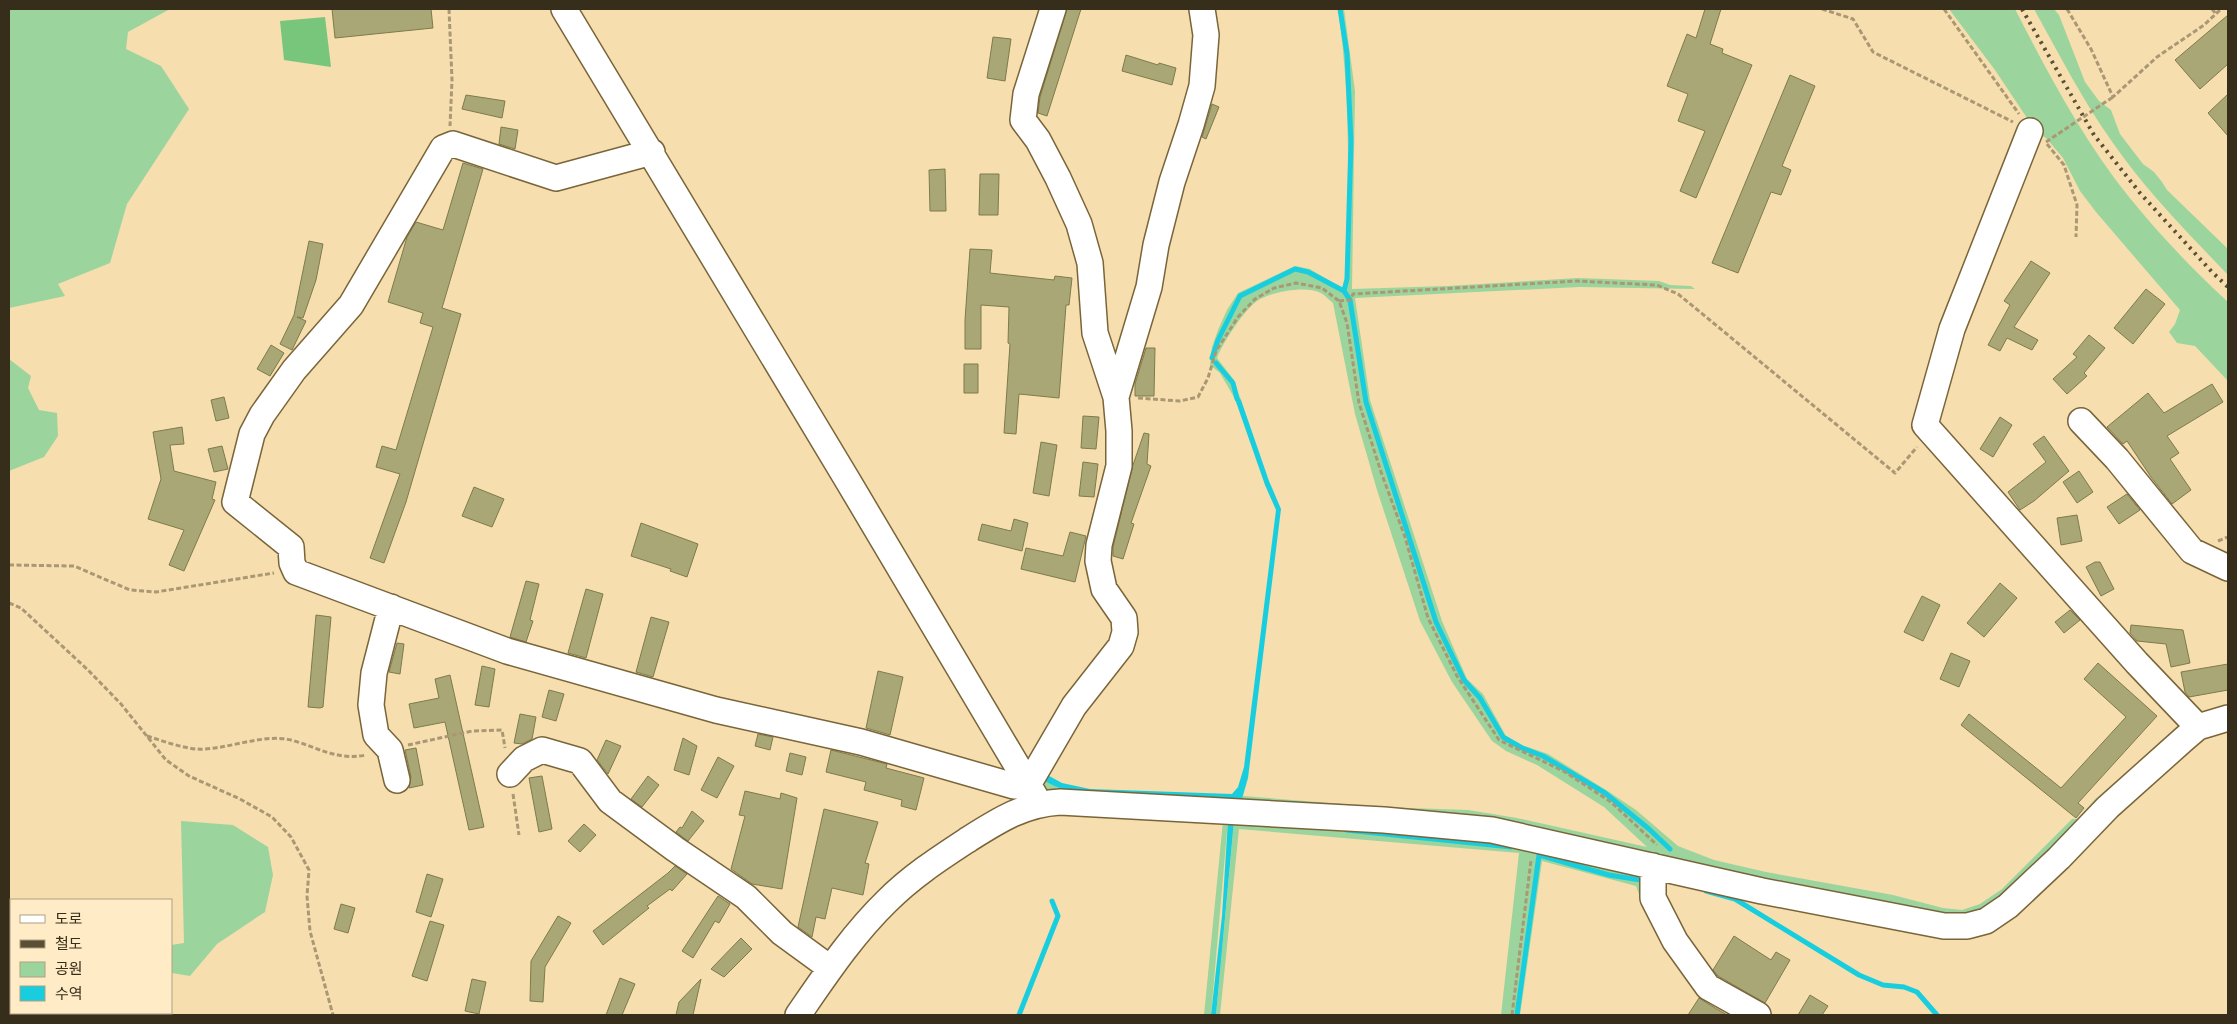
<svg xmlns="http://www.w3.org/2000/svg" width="2237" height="1024" font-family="Figtree,'Noto Sans KR',sans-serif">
<rect width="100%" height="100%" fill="#f6deaf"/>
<path fill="#9bd59d" d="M9,9h161l-42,23 -2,17 35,17 28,43 -62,95 -17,59 -52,21 7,12 -56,12z
M1338,9h6l11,82 -3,198 96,-3 130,-8 81,3 11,4 21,1 4,3 -116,-2 -224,11 15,102 72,221 25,58 16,15 23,42 16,9 26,9 58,36 30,20 42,36 36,14 52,12 127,23 50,13 19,2 18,-6 22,-15 70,-70h6l19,-22 1,10 -60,60 -60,47 -36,3 -290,-62 -606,-56 -8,-10 4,-17 15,15 176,12 6,3 4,-6 138,11 87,3 49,8 130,29 -43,-40 -67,-42 -31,-14 -14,-10 -40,-59 -32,-61 -43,-131 -22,-76 -22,-111c-4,-3 -8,-8 -12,-10 -15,-8 -51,-1 -64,8 -13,9 -35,43 -40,57l17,22 7,20 -5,-6 -1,5 -15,-26 -10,-8 2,-18 6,-17 9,-20 11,-17 57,-27 15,3 32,19 3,-9c4,-91 6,-180 -7,-270z
M1949,9h66c33,64 68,131 114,188 30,37 64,73 99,105v79l-33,-35 -18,-3 -8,-11 6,-8 5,-14 -84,-98 -16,-21 -17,-33 -16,-19 -12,-9 -40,-60z
M2034,9h20l5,6 26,67 14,19 12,9 9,24 23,30 11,8 8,10 5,8 61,59v26c-40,-42 -82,-84 -115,-132 -30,-42 -54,-89 -79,-134z
M9,359l22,17 -3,12 11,22 18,3 1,23 -14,21 -35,14z
M1062,808c154,7 309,15 462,35l1,4 13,4 6,-3 101,26 8,37 -6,6 -11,-31 -94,-25 -22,154h-19l18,-162 -280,-24 -19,186h-4l18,-193 -6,-2 -17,195h-7l19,-194 -161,-9 -22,1 -18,7 -55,31 -65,47 -28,22 -36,48 -29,47h-7c23,-33 46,-67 73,-98 28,-32 106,-88 146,-102 14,-5 26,-6 41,-7z
M181,821l52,4 35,22 5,28 -8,37 -48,32 -27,32 -18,-3 -1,-28 13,-2z"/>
<path fill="#78c67c" d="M325,17l6,50 -47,-7 -4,-39z"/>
<path fill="#18cede" d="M1236,394l5,6 28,81 12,28 -33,269 -6,21 -3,4 -6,-4c-29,-1 -57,-2 -85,-3 -34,-1 -77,3 -106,-17v-7l20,11 28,6 142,5 6,-7 6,-20 32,-257 -11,-25 -30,-86z
M1228,820l6,1 -18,194h-5l11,-99z"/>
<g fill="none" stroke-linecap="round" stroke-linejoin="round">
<path stroke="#18cede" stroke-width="5" d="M1340,9l7,45 4,87 -4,138 -3,12 6,9 16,102 70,220 28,58 16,18 23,39 19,11 21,8 62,37 44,36 21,20
M1212,358l6,-18 22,-44 55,-27 13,3 36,19
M1216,363l17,20 4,16
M1346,830l165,17
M1706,891l29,8 124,76 24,10 21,2 13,5 20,23
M1019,1015l39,-99 -6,-15
M1517,1015l22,-160 70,20 38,6"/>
</g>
<path fill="#aaa776" stroke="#7e7b4b" d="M332,9h99l2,19 -98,10z
M1067,9h14l-34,107 -9,-3 2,-16z
M1705,9h16l-11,35 13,5 -1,4 30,12 -56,133 -16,-7 25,-60 -27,-10 10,-27 -21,-8 20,-52 9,4z
M2228,15v49l-28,25 -25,-29z
M993,37l18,2 -6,42 -18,-3z
M1126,55l32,10 1,-2 17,5 -4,17 -50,-14z
M1790,75l25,11 -33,80 9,4 -10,25 -10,-3 -33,81 -26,-10z
M2228,94v42l-20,-23z
M466,95l39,6 -3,17 -40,-9z
M1212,104l7,3 -13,32 -4,-2z
M501,127l17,3 -3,19 -16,-5z
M463,163l20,6 -41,139 19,6 -55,188 -22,61 -14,-5 30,-84 -24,-7 6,-21 14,4 37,-123 -13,-4 3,-10 -35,-11 19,-65 9,-15 27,8z
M945,169l1,42h-16l-1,-41z
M980,174h19l-1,41h-19z
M309,241l14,3 -7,36 -13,38 -6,-1 9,4 -14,29 -12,-6 14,-29z
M970,249l22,1 -2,23 64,7 1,-4 17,2 -3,27h-3l-7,93 -40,-4 -3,40 -12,-1 6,-89 -2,-1 1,-36 -28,-2v44h-16v-29z
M2031,261l19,12 -36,54 24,13 -6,10 -25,-12 -7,13 -12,-6 22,-40 -6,-4z
M2146,289l19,15 -32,40 -19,-16z
M2089,335l16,13 -21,25 3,3 -20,18 -14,-15 24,-22 -4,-3z
M271,345l13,8 -14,23 -13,-7z
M1146,348h9l-1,48h-19v-12z
M964,364h14v29h-14z
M2212,384l11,18 -56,34 12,17 -9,6 21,31 -19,14 -21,-27 -24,-36 -4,3 -16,-17 41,-34 16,20z
M224,397l5,21 -13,3 -5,-21z
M1083,416l16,1 -3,32 -15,-1z
M2000,417l12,8 -19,32 -13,-8z
M182,427l2,17 -14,1 4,26 42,11 -4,17 3,1 -31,71 -15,-6 15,-35 -36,-11 13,-40 -8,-47z
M1144,433l5,1 -2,30 4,2 -20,57 3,1 -11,35 -10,-3v-9l20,-82z
M2044,436l25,35 -35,30 -14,9 -12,-18 38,-30 -13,-18z
M1041,442l16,3 -8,51 -16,-3z
M222,446l6,23 -14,3 -6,-23z
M1083,462l15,2 -4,33 -15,-1z
M2079,471l14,21 -16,11 -14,-21z
M474,487l30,12 -12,28 -30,-11z
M2127,494l13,16 -21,14 -12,-17z
M2077,515l5,26 -21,4 -4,-27z
M1014,519l14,4 -6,28 -44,-11 4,-16 29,7z
M641,523l57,21 -11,33 -17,-6 1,-2 -40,-13z
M1070,532l16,4 -11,46 -54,-13 5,-21 37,8z
M2095,562h5l14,27 -13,7 -15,-29z
M526,581l13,3 -9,36 3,1 -7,21 -16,-5z
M2000,583l17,15 -33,39 -17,-14z
M586,589l17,5 -17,64 -18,-5z
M1922,596l18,9 -17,36 -19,-9z
M2070,610l10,10 -16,13 -9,-11z
M316,615l15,2 -8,90 -3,1 -12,-1z
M651,617l18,5 -16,55 -17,-5z
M2131,625l52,5 7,33 -19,4 -5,-23 -29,-3 -7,-8z
M397,643l7,1 -4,30 -11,-2z
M1951,653l19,8 -11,26 -19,-8z
M2098,663l59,53 -79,87 6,5 -8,10 -115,-93 8,-11 92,74 65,-71 -42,-38z
M2228,664v26l-39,7 -4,-5 -4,-20z
M482,666l13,3 -6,38 -14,-2z
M878,671l25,6 -13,58 -24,-7z
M450,675l34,152 -15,3 -24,-108 -31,6 -5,-24 30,-6 -4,-19z
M549,690l15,4 -8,27 -14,-4z
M520,714l16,3 -4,22 -10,5 -8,-1z
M758,734l15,3 -3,13 -15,-4z
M683,738l14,8 -8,29 -15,-5z
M606,740l15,6 -13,28 -11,-14z
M416,748l7,37 -14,3 2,-11 -6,-27z
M831,750l56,14 -1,4 38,10 -8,32 -15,-4 1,-6 -38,-10 2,-8 -40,-10z
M790,753l16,4 -4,18 -16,-4z
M718,757l16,9 -17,32 -16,-8z
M542,776l10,53 -13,3 -10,-54z
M648,776l11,9 -17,22 -11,-8z
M745,791l35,8 1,-6 16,5 -15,91 -30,-5 -21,-15 14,-53 -6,-1z
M824,809l54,13 -13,41 4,1 -6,31 -31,-7 -7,31 -9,-2 -4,20 -14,-10z
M692,811l12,10 -16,20 -12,-9 4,-5 2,1z
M584,824l12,11 -16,17 -12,-11z
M675,866l12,8 -15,17 -2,-2 -23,17 2,2 -46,37 -10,-14 75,-58z
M427,874l16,5 -12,38 -15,-5z
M718,896l12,8 -11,19 -4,-2 -22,37 -11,-7z
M341,904l14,4 -7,25 -14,-4z
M558,916l13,7 -26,44 -2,35 -13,-1 1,-40z
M430,921l14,4 -17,56 -15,-5z
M1734,936l37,24 5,-8 14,8 -25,43 -47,-27 -5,-6z
M741,938l11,11 -28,28 -13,-8z
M620,978l15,6 -13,31h-16z
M472,979l14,3 -7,32 -14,-3z
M701,979l-8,36h-17l3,-13z
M1810,995l18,11 -6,9h-24z
M1699,998l16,10 12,7h-39z"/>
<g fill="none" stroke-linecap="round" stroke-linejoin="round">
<defs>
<path id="minor" d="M564,9l284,472 187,315
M2030,131l-78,198 -27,96 212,238 61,64
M652,152l-96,26 -103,-34 -10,4 -92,157 -57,65 -32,45 -10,19 -17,68 56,45 1,16 4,9 211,79 209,59 145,32 153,44 14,-1 46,-79 47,-60 4,-14 -1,-14 -20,-29 -6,-28 1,-16 20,-79v-35l-3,-34 -21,-64 -5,-70 -11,-39 -21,-46 -20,-38 -15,-20 3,-26 27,-85
M1116,397l33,-110 7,-42 16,-63 19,-57 11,-39 4,-51 -4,-26
M2081,421l36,38 75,92 36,17
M391,607l-17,66 -3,32 5,30 14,15 7,30
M510,774l14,-15 18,-9 38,11 30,40 65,48 71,48 36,36 48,35
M1653,866v32l22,43 33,46 50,28
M798,1015c27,-39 54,-80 89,-114 25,-25 53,-43 82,-62 30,-19 55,-35 91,-37l324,18 108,10 270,61 182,35h23l19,-5 22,-15 51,-48 49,-51 76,-68 14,-12 30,-9"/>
</defs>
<use href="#minor" stroke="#796539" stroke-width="28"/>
<path stroke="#aa9874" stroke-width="3" stroke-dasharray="5 2.5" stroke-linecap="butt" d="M449,9l3,71 -2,46
M1822,9l31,10 20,33 140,70
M1944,9l75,105
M2067,9l24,40 22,48 44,-40 47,-32 17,-16
M2212,9l4,5
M2047,144l17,21 13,40 -1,32
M1339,301l11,-1 3,-6 224,-13 80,4 21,9 16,13 201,166 22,-26
M1138,398l42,3 18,-4 10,-19 8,-27 22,-34 17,-18 19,-11 22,-5 26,5 17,13 8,22 12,80 22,69 24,65 23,81 29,58 42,64 66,32 46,30 46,43
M2218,541l10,-4
M9,565l65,1 56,24 26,2 118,-19
M9,603l12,5 67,62 33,34 45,56 23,16 51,23 32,18 19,20 18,33 -2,26 3,35 23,84
M147,736c16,5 32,11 49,13 28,2 66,-16 95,-9 26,7 46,21 75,15
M408,745l64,-14 30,-1 3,18
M513,794l6,41
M1512,1015l19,-155"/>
<use href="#minor" stroke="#fff" stroke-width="25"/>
<path stroke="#5a4e36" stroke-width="4" stroke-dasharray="2.5 5" stroke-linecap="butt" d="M2022,9l72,126 46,58 72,79 16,15"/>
<path stroke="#aa9874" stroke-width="3" stroke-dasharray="5 2.5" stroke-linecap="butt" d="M2046,142l67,-45"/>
</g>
<rect width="2237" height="1024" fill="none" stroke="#362d1a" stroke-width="20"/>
<rect x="10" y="899" width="162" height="115" fill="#ffecc6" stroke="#afa081"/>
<rect x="20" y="915" width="25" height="8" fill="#ffffff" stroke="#afa081"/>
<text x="55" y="924" font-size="15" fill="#362d1a">도로</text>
<rect x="20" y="940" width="25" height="8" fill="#5a4e36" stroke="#afa081"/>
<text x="55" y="949" font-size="15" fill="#362d1a">철도</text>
<rect x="20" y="962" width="25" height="15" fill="#9bd59d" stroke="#afa081"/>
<text x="55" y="974" font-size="15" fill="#362d1a">공원</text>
<rect x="20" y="986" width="25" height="15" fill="#18cede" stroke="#afa081"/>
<text x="55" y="999" font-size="15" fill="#362d1a">수역</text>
</svg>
